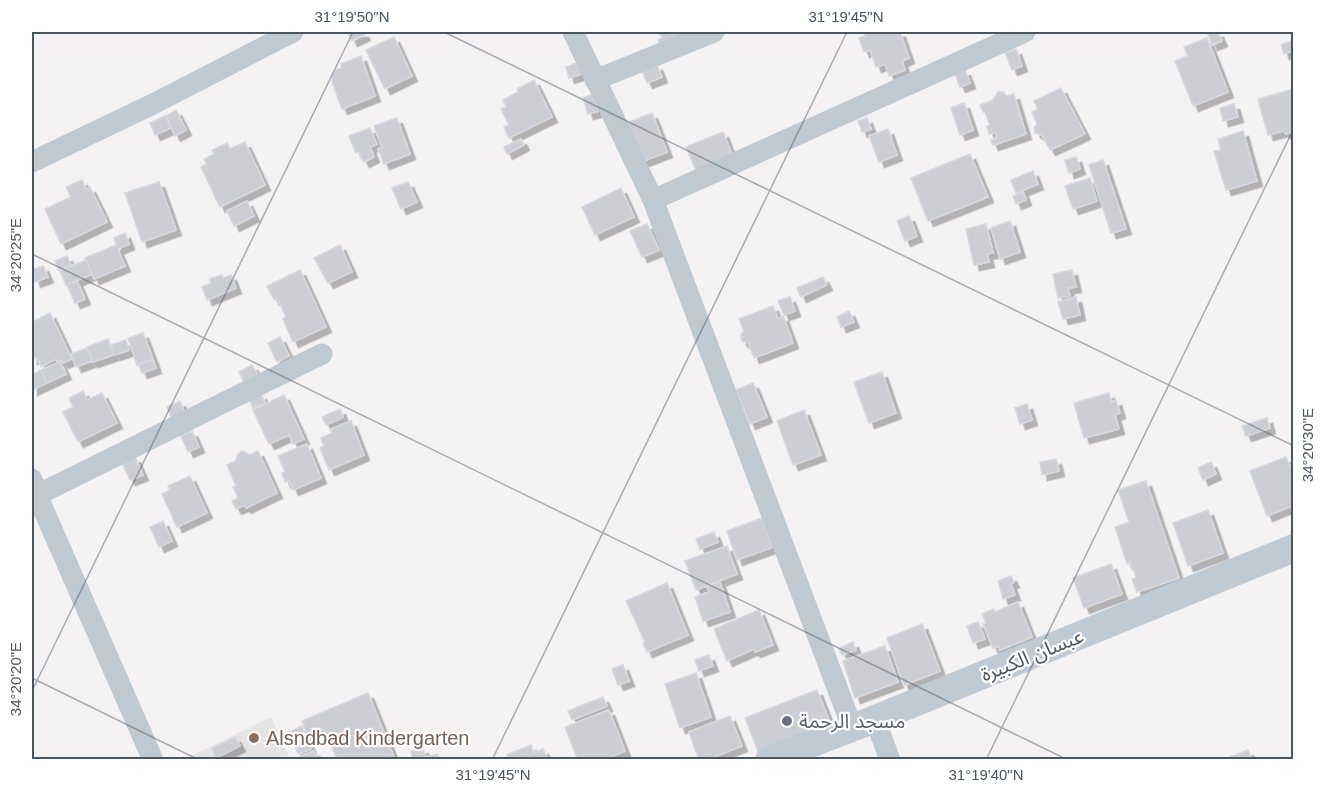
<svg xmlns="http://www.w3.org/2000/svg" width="1325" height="791" font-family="Helvetica,'Noto Sans Arabic',sans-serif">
<defs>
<filter id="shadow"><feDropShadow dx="5.5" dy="5.5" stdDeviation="0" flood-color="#0004"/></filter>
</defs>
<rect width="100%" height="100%" fill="#f4f2f2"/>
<path fill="#e5e3e4" d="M271,717l19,42 -107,1z"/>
<path fill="#ccced4" stroke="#d6d8dd" stroke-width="1.5" filter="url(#shadow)" d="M348,32h15l2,3 -13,6z
M658,32h37l-33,17 -4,-9 4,-2z
M864,32h36l9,26 -7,3 3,9 -16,6 -4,-12 -9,3 -6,-17 -6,2 -5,-14 6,-2z
M1207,32h11l4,9 -10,4z
M394,37l18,39 -27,13 -19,-39z
M1207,38l21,54 -35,14 -18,-45 13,-5 -4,-9z
M1291,41l3,9 -10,4 -3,-9z
M1016,49l6,17 -10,4 -7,-17z
M361,56l14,40 -33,13 -10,-27v-7l4,-5 6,-2 -1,-4z
M580,62l4,11 -15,5 -3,-11z
M657,65l5,12 -15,6 -5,-12z
M965,70l5,13 -10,4 -5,-13z
M534,80l18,37 -43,21 -5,-11 5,-2 -8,-16 5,-2 -3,-7 15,-8 -1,-3z
M1061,88l24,46 -35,16 -8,-15 -4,-1 -3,-2 -1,-4 3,-4 -5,-12 6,-3 -4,-8z
M1294,89l-2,43 -6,2 -3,-3 -15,4 -10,-36z
M998,92h5l4,4 7,-2 12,40 -33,11 -2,-5 6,-2 -2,-6 -6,2 -2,-8 3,-1 -5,-13h-2l-3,-7 13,-5z
M593,94l6,17 -11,3 -5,-16z
M964,103l9,27 -13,5 -9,-27z
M1234,104l4,13 -15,4 -3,-13z
M176,110l10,20 -11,6 -9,-20z
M652,113l15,39 -26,10 -14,-39z
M165,116l6,12 -16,7 -5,-12z
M397,118l13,36 -26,10 -6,-15 4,-2 -8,-21z
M867,118l4,11 -9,3 -4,-11z
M370,128l7,16 -7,3 4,10 -10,5 -5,-10 -3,1 -7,-17z
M888,129l9,26 -18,7 -10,-26z
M1243,131l14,50 -31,9 -12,-39 7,-1 -3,-11z
M723,132l12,30 -38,11 -11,-26z
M521,139l3,6 -17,9 -3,-7z
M245,142l20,43 -45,22 -19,-40 6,-3 -3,-5 10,-5 -2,-4 15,-7 3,6z
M970,154l18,43 -60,24 -17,-43z
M1076,157l4,12 -11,4 -4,-13z
M1103,160l23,69 -15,4 -22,-68z
M1033,171l5,13 -22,9 -5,-13z
M1090,178l7,23 -24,8 -8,-23z
M82,180l4,9 4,-2 17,35 -46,22 -16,-35 26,-12 -5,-10z
M159,182l17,48 -34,12 -17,-49z
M408,182l9,20 -16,7 -9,-21z
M621,188l13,29 -39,18 -13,-28z
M1023,192l3,8 -10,4 -3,-8z
M247,201l7,15 -20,10 -7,-15z
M909,216l8,20 -12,5 -8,-20z
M1010,221l10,31 -20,7 -9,-31z
M647,224l12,26 -17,7 -12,-26z
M986,224l7,29 -6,1 2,8 -15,3 -8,-36z
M125,233l4,11 -11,5 -4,-11z
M116,245l9,21 -31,13 -9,-21z
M340,245l12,27 -24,11 -14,-25z
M67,256l4,9 -12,5 -4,-9z
M86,260l6,14 -26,11 -6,-14z
M43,266l5,11 -13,5 -3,-12z
M300,270l26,57 -33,15 -10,-23 3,-2 -9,-19 -3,2 -7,-14z
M1072,270l4,17 -8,1 2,8 -12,2 -5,-24z
M222,275l1,3 8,-3 5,13 -29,12 -5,-13 9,-4 -1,-4z
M823,277l4,8 -26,12 -4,-9z
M77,281l8,18 -10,4 -8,-18z
M790,297l5,14 -11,4 -6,-14z
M1076,297l4,18 -17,4 -5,-17z
M773,306l5,13 5,-3 10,27 -39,15 -6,-16h-5l-2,-3v-4l3,-4 -5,-12z
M849,311l5,11 -13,5 -4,-10z
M50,313l22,46 -9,4 -2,-3 -4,1 -1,-2 -15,8 -4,-10 -5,2v-37z
M143,333l10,26 -16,6 -9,-27z
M280,337l9,19 -12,6 -9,-19z
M108,339l5,16 -20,7 -6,-15z
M126,340l3,10 -14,5 -4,-10z
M87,348l5,13 -16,6 -5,-13z
M153,359l3,9 -14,5 -3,-8z
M60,362l6,12 -19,9 -6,-13z
M252,365l9,15 -14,8 -8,-16z
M41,370l6,13 -15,7v-15z
M882,372l14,41 -27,10 -15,-41z
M753,383l14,34 -17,7 -14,-34z
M83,391l4,9 15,-7 15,30 -39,19 -15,-30 10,-5 -4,-9z
M1109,393l2,9 5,-2 4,13 -5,2 4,14 -35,9 -10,-35z
M261,394l4,9 -12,5 -4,-9z
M284,395l20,44 -11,5 -4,-9 -20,9 -16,-34z
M180,401l7,18 -13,5 -7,-17z
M1027,404l5,16 -12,4 -5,-16z
M340,409l3,8 -17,8 -4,-8z
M804,410l17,45 -28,10 -16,-44z
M1267,418l3,10 -24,8 -4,-10z
M351,421l13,34 -35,15 -9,-22 4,-2 -3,-8 11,-5 -1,-4z
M192,431l7,16 -11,5 -7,-16z
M307,444l14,34 -28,12 -4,-9 -4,1 -3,-9 3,-1 -7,-16z
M242,451l8,4 8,-4 19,42 -31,15 -1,-3 -9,4 -4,-8 6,-3 -5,-11 3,-1 -9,-21 9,-4 1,-6z
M135,457l8,18 -13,5 -8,-17z
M1286,457l8,18v30l-27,11 -17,-45z
M1056,459l3,12 -17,4 -2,-13z
M1211,462l5,12 -13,6 -5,-12z
M190,476l17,37 -30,14 -15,-33 8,-4 -2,-4z
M1146,481l33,97 -42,14 -5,-13 4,-1 -5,-16 -4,2 -12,-37 14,-5 -11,-32z
M1208,510l15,43 -35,13 -15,-43z
M762,518l11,29 -36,13 -10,-29z
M163,521l9,20 -13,6 -9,-20z
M714,532l4,10 -18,7 -4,-10z
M727,546l10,28 -41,16 -11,-29z
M1111,564l11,30 -38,14 -11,-30z
M1011,576l3,6 -3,2 4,11 -12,4 -5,-18z
M720,582l10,30 -27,9 -8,-24 14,-5 -2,-6z
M667,583l21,52 -41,17 -4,-9 2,-1 -19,-41z
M1018,602l14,35 -32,13 -2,-4 -5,2 -10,-24 3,-1 -4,-9 12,-5 1,3z
M759,610l14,35 -18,7 -1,-3 -27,12 -13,-32z
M978,622l7,17 -12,4 -6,-17z
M922,624l18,47 -36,14 -17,-47z
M853,642l3,8 -14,5 -3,-7z
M885,646l13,36 -43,16 -12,-37z
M709,655l4,11 -14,5 -4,-11z
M623,665l6,16 -11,4 -6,-16z
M696,673l15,44 -31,11 -15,-44z
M817,690l13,33 -72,28 -13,-33z
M368,693l27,67h-58l-13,-31 -16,7 -6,-15z
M603,697l4,9 -35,14 -4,-9z
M609,710l16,41 -22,9h-25l-13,-33z
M730,716l12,30 -36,14h-7l-10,-28z
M302,726l9,23 -13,5 -9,-22z
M235,737l5,9 -24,12 -4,-10z
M531,745l3,8 9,-4 5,11h-39l-2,-5z
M423,748l2,9 13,-3 1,6h-26l-2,-9z
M1248,750l4,10h-30z
M314,751l3,9h-21v-2z"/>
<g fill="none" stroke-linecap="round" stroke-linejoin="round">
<path stroke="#c0c9d0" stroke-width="21" d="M573,32l80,168 372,-168
M595,80l119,-48
M32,162l123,-59 138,-71
M653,200l199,527
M32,479l5,16 116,265
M37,495l285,-141
M875,719l15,41"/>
<path stroke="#c0cad5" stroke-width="28" d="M769,760l106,-41 419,-171"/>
</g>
<path fill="none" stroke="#49555f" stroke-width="1.5" stroke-opacity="0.45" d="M444,32l850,414M32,254l1036,506M32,678l167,82M32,691l321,-659M492,760l355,-728M986,760l308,-632"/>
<circle fill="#6b7280" stroke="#fff" stroke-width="2" cx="787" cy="721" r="6"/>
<circle fill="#8d6e63" stroke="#fff" stroke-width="2" cx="254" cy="738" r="6"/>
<g text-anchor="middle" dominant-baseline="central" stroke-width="4.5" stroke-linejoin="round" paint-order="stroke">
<g font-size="20" fill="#49555f" stroke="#fff">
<text transform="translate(1032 655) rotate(-22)">عبسان الكبيرة</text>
</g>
<g font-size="20" fill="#5b616d" stroke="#fff" text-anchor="start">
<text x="799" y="721">مسجد الرحمة</text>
</g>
<g font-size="20" fill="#785e54" stroke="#fff" text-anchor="start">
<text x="266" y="738">Alsndbad Kindergarten</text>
</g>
</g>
<rect width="1325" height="791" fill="none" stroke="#ffffff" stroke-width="66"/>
<rect x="33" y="33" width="1259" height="725" fill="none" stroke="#49555f" stroke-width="2"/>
<g font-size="15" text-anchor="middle" fill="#49555f">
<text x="352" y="22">31°19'50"N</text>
<text x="846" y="22">31°19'45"N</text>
<text transform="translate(16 255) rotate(-90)" y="5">34°20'25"E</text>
<text transform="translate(1308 445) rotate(-90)" y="5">34°20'30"E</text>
<text transform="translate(16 679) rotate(-90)" y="5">34°20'20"E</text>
<text x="493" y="780">31°19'45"N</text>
<text x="986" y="780">31°19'40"N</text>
</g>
</svg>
